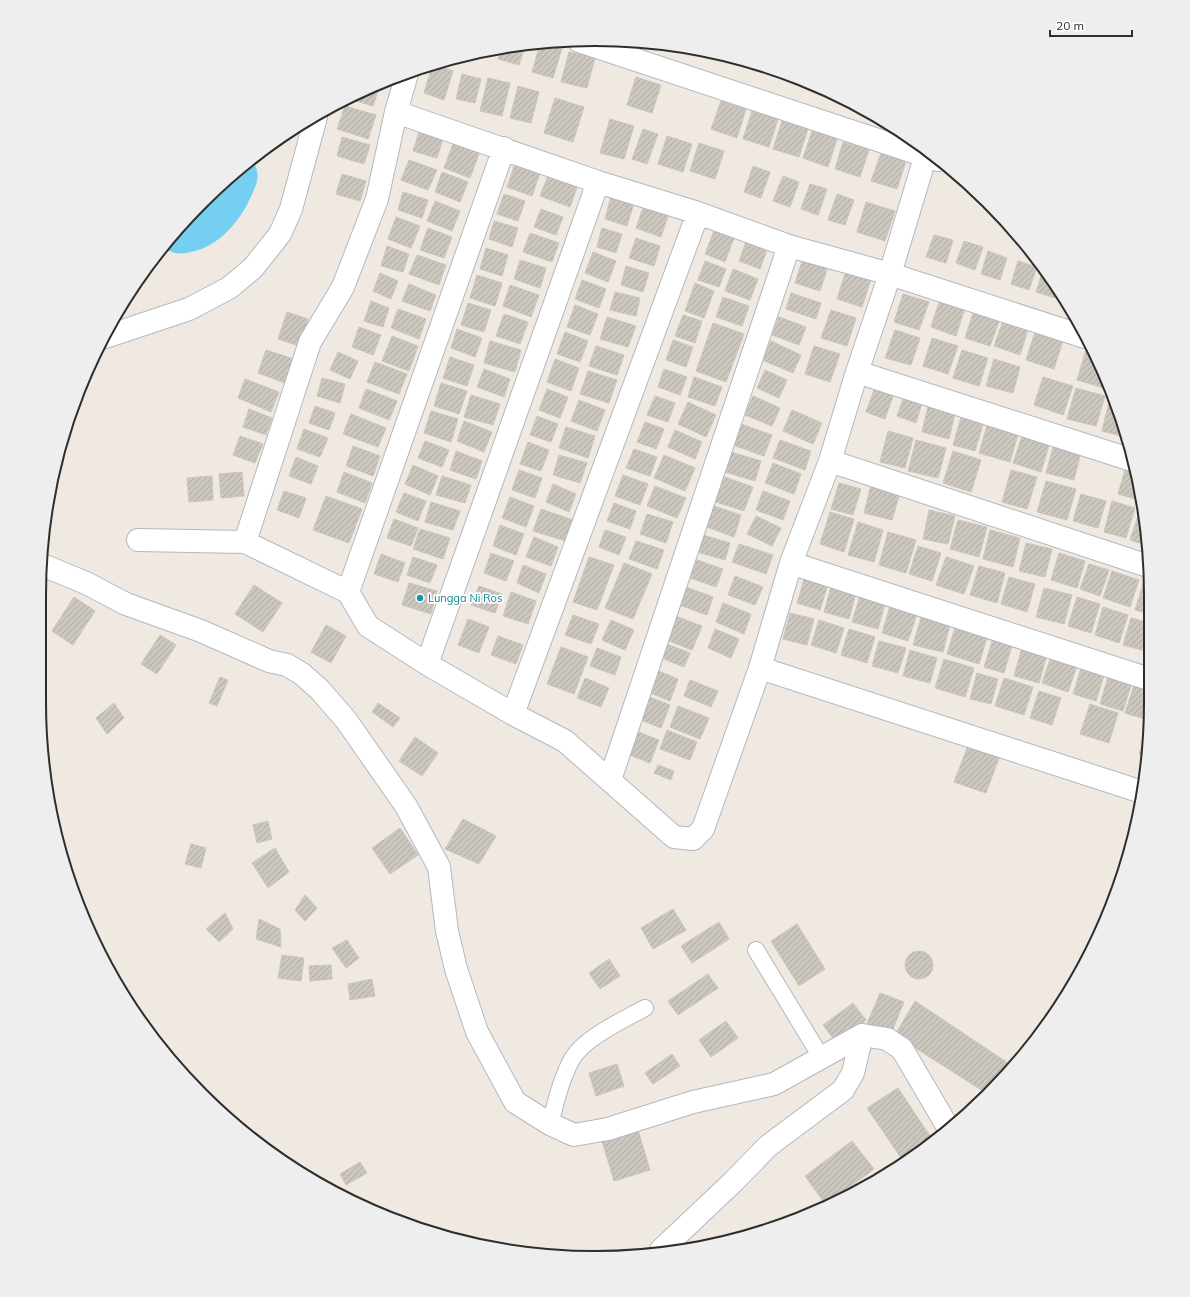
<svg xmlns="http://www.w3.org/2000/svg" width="1190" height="1297" font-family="Mulish,sans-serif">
<defs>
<pattern id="building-hatch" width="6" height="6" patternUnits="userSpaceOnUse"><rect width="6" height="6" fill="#cbc7bf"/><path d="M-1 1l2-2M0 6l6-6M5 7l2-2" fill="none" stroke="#afaba4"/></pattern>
</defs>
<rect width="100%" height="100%" fill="#efe9e1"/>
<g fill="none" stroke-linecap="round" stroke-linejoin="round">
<path stroke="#75cff0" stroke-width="49" d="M180,229c27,-2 45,-30 53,-53"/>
</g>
<path fill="url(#building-hatch)" stroke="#cbc5ba" d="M540,44h7l15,4 -9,30 -21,-6z
M525,46l-6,19 -21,-6 4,-11z
M491,49l-1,5 -10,-2 7,-2z
M569,52l26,6 -8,30 -26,-6z
M435,65l18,6 -9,29 -20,-7 8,-27z
M462,74l19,5 -6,24 -19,-4z
M636,77l25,8 -9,28 -25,-8z
M488,78l22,5 -8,33 -22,-5z
M373,86l6,2 -6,18 -24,-7z
M518,86l21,6 -8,31 -21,-5z
M555,98l29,9 -11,35 -29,-9z
M721,101l25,8 -9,29 -26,-9z
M345,106l31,9 -8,24 -31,-10z
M752,111l26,8 -9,28 -26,-8z
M610,119l24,7 -10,33 -24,-6z
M782,121l26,8 -9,28 -26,-8z
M643,129l15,5 -11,30 -15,-5z
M812,131l25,8 -9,28 -25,-9z
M419,132l24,7 -6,19 -24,-7z
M456,136l26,10 -12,32 -26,-10z
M667,136l25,8 -9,28 -25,-8z
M342,137l28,8 -6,19 -27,-8z
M843,142l26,8 -9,27 -25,-8z
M699,143l25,8 -9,28 -25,-8z
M881,153l25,8 -9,28 -26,-8z
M517,158l25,9 -10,29 -25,-9z
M409,160l28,10 -9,20 -27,-10z
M753,166l17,6 -9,26 -17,-6z
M551,168l29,11 -10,28 -30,-11z
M442,172l26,10 -8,20 -25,-10z
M342,174l24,7 -6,20 -24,-7z
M783,176l16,6 -9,25 -17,-6z
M810,184l17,5 -9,26 -17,-6z
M403,192l25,8 -6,18 -24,-8z
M504,194l21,7 -7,20 -21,-7z
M837,194l17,6 -9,25 -17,-5z
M611,196l23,7 -7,23 -22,-7z
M435,201l25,10 -8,20 -25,-10z
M866,202l29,9 -10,30 -28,-9z
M644,205l25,8 -8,24 -25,-9z
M541,209l22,8 -7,18 -22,-8z
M396,217l24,9 -9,22 -23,-9z
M494,221l24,7 -6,19 -23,-8z
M428,228l24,9 -8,21 -24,-8z
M602,228l20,6 -6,19 -19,-6z
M714,231l20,7 -9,24 -20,-8z
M530,233l29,10 -7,19 -29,-10z
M934,235l19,5 -7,23 -20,-6z
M636,238l24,8 -6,20 -25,-8z
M747,239l21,8 -8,22 -21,-8z
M964,241l19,6 -8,23 -19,-7z
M387,246l22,8 -6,18 -22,-6z
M486,248l22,7 -6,21 -22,-7z
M988,251l19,7 -7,22 -19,-6z
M593,252l23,9 -8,21 -23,-9z
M417,255l29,10 -7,20 -30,-11z
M804,255l25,8 -9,28 -25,-8z
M520,260l26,8 -6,20 -26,-9z
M705,261l21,8 -7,18 -21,-7z
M1018,261l19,6 -8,23 -18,-6z
M626,266l23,7 -6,19 -22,-7z
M733,269l25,10 -8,21 -25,-9z
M1043,270l15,18 -3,10 -19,-6z
M846,271l25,8 -9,28 -25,-8z
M380,273l18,8 -7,18 -18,-8z
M477,275l25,8 -7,23 -25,-8z
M582,280l24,9 -7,19 -24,-9z
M695,283l19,8 -10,27 -19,-7z
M409,284l27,11 -6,16 -28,-10z
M510,285l29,10 -8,22 -28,-11z
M615,292l25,6 -4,18 -26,-6z
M791,293l30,10 -5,16 -30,-10z
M903,294l26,8 -10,28 -25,-8z
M723,297l26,9 -7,20 -26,-9z
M940,299l25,9 -9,28 -25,-9z
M371,301l18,7 -6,19 -19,-6z
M468,303l23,7 -7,22 -23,-7z
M575,305l23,9 -8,21 -23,-8z
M398,309l28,10 -7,20 -28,-11z
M831,310l25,8 -9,28 -26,-8z
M974,310l26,9 -10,27 -25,-8z
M287,312l21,7 -9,27 -21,-7z
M504,314l24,8 -8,22 -24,-8z
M683,315l19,6 -7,22 -20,-7z
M607,317l29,9 -8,21 -28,-8z
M779,317l27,10 -7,18 -27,-10z
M1004,318l25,8 -9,29 -26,-9z
M713,323l31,11 -18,48 -30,-11z
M359,327l22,8 -8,20 -21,-8z
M457,329l25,9 -7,19 -24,-9z
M1036,329l28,8 -10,32 -28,-9z
M895,330l25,8 -9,27 -26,-7z
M565,332l23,9 -8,21 -23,-8z
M392,336l26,10 -9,25 -27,-10z
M932,338l26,8 -10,28 -25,-8z
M673,340l20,7 -7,20 -20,-7z
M490,341l31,9 -6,22 -31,-9z
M771,341l30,14 -8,18 -31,-13z
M596,346l28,9 -7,20 -28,-9z
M814,346l26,8 -10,28 -25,-8z
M266,350l28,9 -9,24 -27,-10z
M962,350l26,8 -9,28 -26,-8z
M1086,350l7,2 14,27 -3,9 -27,-8z
M338,352l20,9 -8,18 -20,-9z
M450,357l24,8 -7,21 -24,-8z
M555,359l24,9 -8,23 -24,-9z
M994,359l26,8 -7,26 -27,-7z
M375,362l32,12 -8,20 -32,-12z
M484,369l26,10 -6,18 -27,-10z
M664,369l23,8 -7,18 -22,-8z
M765,370l22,10 -8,18 -22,-10z
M588,371l29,9 -8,23 -29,-9z
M694,377l28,10 -7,19 -27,-9z
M1043,377l30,9 -10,29 -29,-10z
M322,378l23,6 -5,19 -23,-7z
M245,379l34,13 -8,20 -33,-14z
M441,383l26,8 -8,23 -25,-8z
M1076,388l29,8 -9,30 -29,-7z
M366,389l31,12 -8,19 -30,-12z
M547,389l21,8 -8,21 -21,-8z
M874,390l19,6 -8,23 -19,-7z
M905,394l18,6 -7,23 -19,-7z
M471,395l29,9 -7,21 -29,-8z
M655,396l20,7 -7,19 -21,-7z
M753,396l27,12 -8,18 -27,-11z
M1110,398l4,1 11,38 -23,-6z
M579,400l26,10 -8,21 -26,-10z
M688,402l28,13 -10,22 -28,-13z
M929,402l27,7 -7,30 -27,-7z
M315,406l20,7 -6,17 -20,-7z
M249,409l23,9 -6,17 -23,-8z
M792,410l30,13 -9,21 -30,-13z
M431,411l27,8 -7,23 -27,-9z
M351,414l35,14 -8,19 -35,-13z
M962,414l22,7 -9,30 -22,-6z
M537,416l21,8 -7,18 -21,-7z
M464,421l28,11 -8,20 -27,-11z
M645,422l19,7 -8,20 -19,-7z
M988,422l31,9 -9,31 -31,-9z
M741,424l31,11 -8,21 -31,-11z
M566,427l29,9 -7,22 -29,-10z
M304,429l24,9 -8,19 -23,-8z
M675,430l27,12 -7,17 -27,-12z
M888,431l25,7 -8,30 -25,-6z
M1023,433l27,9 -9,30 -28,-9z
M240,436l23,8 -8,19 -22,-8z
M780,440l31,11 -6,19 -32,-12z
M916,440l30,8 -8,30 -30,-7z
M425,441l24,9 -7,17 -24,-9z
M528,442l21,8 -8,21 -21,-7z
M1054,444l27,8 -7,28 -28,-7z
M353,446l27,10 -7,20 -27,-10z
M634,449l23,8 -7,19 -24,-8z
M456,451l26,10 -6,18 -26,-9z
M953,451l28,9 -10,32 -28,-9z
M731,452l30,9 -6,20 -30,-9z
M559,455l28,8 -7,20 -27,-8z
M664,455l31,13 -10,23 -31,-13z
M296,457l22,9 -7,18 -22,-8z
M773,463l28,11 -7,20 -29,-11z
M413,465l25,11 -8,19 -25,-11z
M1126,466l9,3 5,18 -1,13 -21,-6z
M519,470l23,8 -7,20 -23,-8z
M1011,470l26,7 -10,32 -25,-7z
M242,472l2,24 -23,2 -2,-24z
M344,472l28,11 -7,20 -28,-11z
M623,475l25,9 -8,21 -25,-9z
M212,476l1,24 -24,2 -2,-24z
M442,476l29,9 -6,18 -29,-8z
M722,476l31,11 -9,24 -31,-10z
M1046,481l30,8 -9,31 -30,-8z
M839,483l22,6 -8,26 -22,-6z
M553,484l23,10 -7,18 -23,-10z
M871,485l29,8 -8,27 -28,-7z
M655,486l31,12 -9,20 -30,-12z
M284,491l22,7 -7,20 -22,-8z
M763,491l27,10 -7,19 -27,-10z
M404,493l22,8 -8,20 -22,-9z
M1081,494l25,7 -8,27 -25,-7z
M326,496l36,13 -13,34 -36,-13z
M510,497l24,9 -8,21 -24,-9z
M1112,501l23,7 -9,30 -22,-6z
M431,502l29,9 -7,19 -28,-8z
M614,503l22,8 -6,18 -23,-8z
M711,505l30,10 -7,22 -30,-11z
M541,509l32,11 -7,21 -33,-10z
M929,510l26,6 -7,28 -25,-5z
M1140,510l3,1 3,34 -16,-5z
M830,512l24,7 -10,33 -24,-8z
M647,514l26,8 -7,21 -26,-9z
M756,516l25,12 -9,18 -25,-12z
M394,519l24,9 -7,18 -24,-8z
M958,520l29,7 -8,30 -29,-8z
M858,522l25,8 -9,32 -26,-7z
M500,525l24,9 -8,21 -23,-9z
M420,529l30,9 -7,21 -30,-10z
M605,530l21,7 -7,18 -20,-8z
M990,530l30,8 -7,29 -30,-8z
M888,532l28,8 -10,33 -27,-8z
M703,535l27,8 -5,17 -28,-8z
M534,537l24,10 -7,19 -25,-9z
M636,541l28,9 -7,19 -28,-10z
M1026,543l26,6 -7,28 -26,-6z
M739,544l34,11 -7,19 -34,-12z
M918,546l23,7 -9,28 -23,-7z
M491,553l23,8 -8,20 -22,-8z
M1059,553l26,8 -8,27 -26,-8z
M381,554l24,9 -7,19 -24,-8z
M413,557l24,8 -7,18 -23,-8z
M589,557l25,8 -17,45 -24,-8z
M946,557l28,9 -10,28 -28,-9z
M697,560l26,9 -7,18 -26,-9z
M624,563l28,11 -19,45 -28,-11z
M1089,564l20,6 -9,26 -20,-7z
M523,565l23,9 -7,19 -22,-10z
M979,566l26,7 -8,30 -27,-8z
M1112,571l27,9 -9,27 -27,-9z
M806,573l23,8 -9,29 -23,-7z
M735,576l28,11 -8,18 -27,-10z
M1009,577l26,7 -8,28 -26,-8z
M1144,581l6,2v31l-15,-4z
M409,583l28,8 -6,23 -29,-9z
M832,583l25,6 -8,30 -25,-7z
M254,585l28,18 -19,29 -28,-18z
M479,586l23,8 -7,19 -24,-8z
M686,587l27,10 -6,18 -28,-10z
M1044,588l28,7 -8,29 -28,-7z
M511,592l25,9 -8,23 -25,-8z
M861,592l25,8 -8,29 -26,-7z
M74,597l21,14 -22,34 -21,-14z
M1077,597l23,7 -9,29 -23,-7z
M723,603l28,11 -7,20 -28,-12z
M891,603l27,8 -10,30 -26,-8z
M1103,607l25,8 -9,28 -24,-8z
M790,613l24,6 -7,26 -24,-6z
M922,614l29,7 -8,31 -30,-7z
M573,615l26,9 -8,20 -26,-9z
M673,615l29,11 -10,24 -28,-11z
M1131,618l19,5v16l-4,12 -23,-6z
M468,619l21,8 -10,26 -21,-8z
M611,620l23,10 -9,20 -23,-10z
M819,620l25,8 -8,25 -25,-8z
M957,621l32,10 -10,33 -32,-10z
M326,625l20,11 -15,27 -20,-11z
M715,629l24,10 -8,19 -23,-10z
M849,629l26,8 -8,26 -26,-8z
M995,632l19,6 -10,35 -20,-6z
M160,635l16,10 -19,29 -16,-10z
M498,636l25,9 -7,19 -25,-9z
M879,641l27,7 -8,25 -26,-7z
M664,643l26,10 -6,14 -25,-10z
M1023,644l25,7 -9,32 -25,-7z
M561,647l27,10 -14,37 -27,-10z
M597,648l24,9 -6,18 -25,-9z
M910,650l27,8 -7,25 -27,-7z
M1052,654l26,9 -10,29 -26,-9z
M944,659l30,9 -9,29 -30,-9z
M1082,665l23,7 -9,29 -23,-7z
M654,669l24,10 -8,22 -25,-10z
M977,673l21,6 -7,25 -21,-5z
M1109,674l23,8 -9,29 -23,-7z
M220,677l8,3 -11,26 -8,-3z
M585,678l24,10 -8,19 -24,-9z
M1004,678l29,9 -9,28 -29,-9z
M690,680l28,11 -7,16 -27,-11z
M1135,682l14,5 -1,33 -23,-7z
M1039,691l22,7 -9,27 -22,-7z
M647,696l23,9 -9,23 -23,-9z
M114,703l10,15 -17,16 -11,-16z
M378,703l22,15 -7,9 -21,-15z
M1090,704l28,9 -9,30 -29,-9z
M678,706l31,12 -9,21 -30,-12z
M667,730l30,12 -7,18 -30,-11z
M1147,730v27l-8,-3z
M636,731l23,9 -9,23 -23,-9z
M415,737l23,16 -16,23 -23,-15z
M971,738l31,12 -16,43 -32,-11z
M658,765l16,6 -3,9 -17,-7z
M463,819l33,17 -17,28 -34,-15z
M268,821l4,18 -15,4 -4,-18z
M400,828l18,27 -28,19 -18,-26z
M191,844l15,4 -5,20 -16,-4z
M275,848l14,24 -21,16 -16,-25z
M305,895l12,13 -12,13 -10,-11z
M673,909l13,21 -33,19 -12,-21z
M225,913l8,16 -14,13 -13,-13z
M259,919l21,10 1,18 -25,-8z
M719,922l10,17 -37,24 -11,-17z
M797,924l28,45 -26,17 -28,-45z
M347,940l12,18 -13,10 -14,-20z
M905 965a14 14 0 1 1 28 0a14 14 0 1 1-28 0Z
M282,955l22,3 -3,23 -23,-3z
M609,959l11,17 -20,13 -11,-16z
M331,965l1,14 -22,2 -1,-15z
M708,974l10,14 -40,27 -10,-14z
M372,979l3,17 -25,4 -2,-16z
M880,993l24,9 -14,34 -24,-10z
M915,1001l99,66 -28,26 -91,-58z
M853,1003l13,17 -30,22 -13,-17z
M726,1021l12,17 -27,19 -12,-17z
M672,1054l8,12 -27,18 -8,-11z
M617,1064l7,22 -28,10 -7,-23z
M898,1088l36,54 -31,19 -36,-53z
M638,1130l12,40 -36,11 -12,-40z
M852,1141l22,28 -48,36 -21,-29z
M360,1162l7,11 -21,12 -6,-11z
M334,1184l11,14 -15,-10z
M813,1209l2,3 -14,6v-1z"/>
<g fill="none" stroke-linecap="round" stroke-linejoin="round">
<defs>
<path id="lane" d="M756,950l65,107
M550,1124c6,-22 11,-45 22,-65 12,-21 51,-39 73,-51"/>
<path id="street" d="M396,112l202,70 100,31 91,33 101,28 195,63
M105,337l84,-28 40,-21 24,-20 27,-34 11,-25 25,-92
M857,372l275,88
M830,461l318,105
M138,540l107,2 103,50 20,34 59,38 86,50 52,27 109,96 19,2 10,-10 57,-161 31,-105 39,-102 27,-89 33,-98 37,-123
M245,542l65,-200 33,-55 34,-88 19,-87 11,-38
M791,563l358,116
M40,564l46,19 40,21 75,27 68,30 18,4 15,9 18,16 26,30 60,86 33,61 8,64 9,38 21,63 38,70 35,22 24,11 34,-6 85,-27 81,-18 88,-49 25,4 15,10 47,80
M348,592l156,-444
M427,664l171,-482
M760,668l382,124
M513,714l185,-501
M610,780l179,-534
M661,1250l72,-68 35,-36 75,-56 10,-17 9,-38"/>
<path id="secondary" d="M579,41l359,119"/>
</defs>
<use href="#lane" stroke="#b4b7c1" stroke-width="18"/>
<use href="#street" stroke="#b4b7c1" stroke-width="24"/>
<use href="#secondary" stroke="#b4b7c1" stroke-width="24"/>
<use href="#lane" stroke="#fff" stroke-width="16"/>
<use href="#street" stroke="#fff" stroke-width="22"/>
<use href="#secondary" stroke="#fff" stroke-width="22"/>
</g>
<circle fill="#0f9aa8" stroke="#fff" stroke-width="1.5" cx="420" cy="598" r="4"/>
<g text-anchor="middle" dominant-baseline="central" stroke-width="3.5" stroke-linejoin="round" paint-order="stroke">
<g font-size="11" fill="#0d838f" stroke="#fff" text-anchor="start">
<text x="428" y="598">Lungga Ni Ros</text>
</g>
</g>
<path d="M0 0H1190V1297H0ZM595 46H595A549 549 0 0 1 1144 595V702A549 549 0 0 1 595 1251H595A549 549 0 0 1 46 702V595A549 549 0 0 1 595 46Z" fill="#eee" fill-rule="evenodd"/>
<path fill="none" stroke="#2e2e2e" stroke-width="2" d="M595 46H595A549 549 0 0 1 1144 595V702A549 549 0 0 1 595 1251H595A549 549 0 0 1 46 702V595A549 549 0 0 1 595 46Z"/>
<path d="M1050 30v6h82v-6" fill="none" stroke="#2e2e2e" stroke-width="2"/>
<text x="1056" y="30" font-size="12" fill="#2e2e2e" stroke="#ffffff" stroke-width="3" paint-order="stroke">20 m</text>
</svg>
